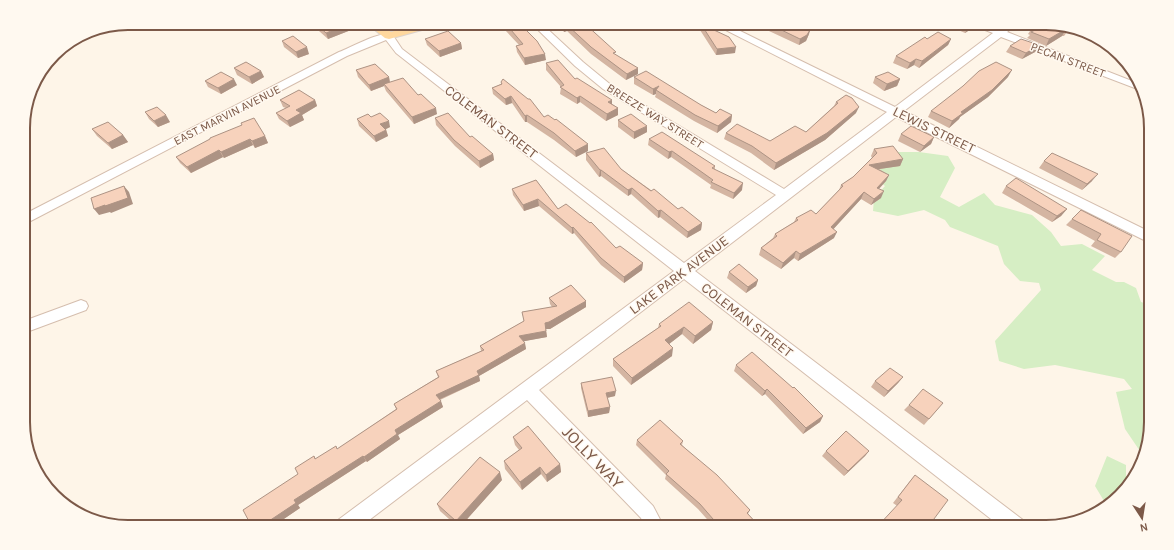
<svg xmlns="http://www.w3.org/2000/svg" width="1174" height="550" font-family="Karla,sans-serif">
<rect width="100%" height="100%" fill="#fef5e8"/>
<path fill="#d6eec4" d="M891,152h28l29,4 7,12 -15,29 19,10 25,-14 11,12 37,10 19,17 10,14 21,-2 23,12 -13,14 24,12h8l12,6 5,14 10,3v117l-7,35 -19,-28 -9,-37 16,-3 -8,-10 -69,-14 -31,4 -25,-8 -4,-20 46,-51 -2,-7 -19,-2 -16,-17 -6,-18 -48,-19 -5,-7 -21,-10 -26,6 -25,-5 1,-13 11,-12 -13,-10z
M1107,456l19,9v18l-19,23 -12,-20z"/>
<g fill="none" stroke-linecap="round" stroke-linejoin="round">
<defs>
<path id="minor" d="M531,23h10l42,39 28,23 173,104 103,-77 -175,-89h12l171,84 98,-74 -21,-8 -2,-2h13l16,6 8,-6h11l-11,9 130,51 3,7 -139,-53 -97,74 246,121v11l-254,-126 -201,154 328,249 2,7h-38l4,-8 -307,-240 -145,111 114,116 11,21h-19l-4,-9 -114,-118 -167,127h-24l2,-7 336,-249 -278,-218 -10,-13 -39,16 -324,169v-10l316,-163c13,-5 41,-21 53,-18l10,15 282,214 92,-68 -173,-106 -28,-23z
M81,300l5,2 2,4 -2,4 -62,23v-12z"/>
<path id="major" d="M366,23h13l12,9 32,-9h19l-2,2 -51,14 -4,-1z"/>
</defs>
<use href="#minor" stroke="#d5beae" stroke-width="2"/>
<use href="#major" stroke="#ddd4cf" stroke-width="2"/>
<use href="#minor" fill="#fff" fill-rule="evenodd"/>
<use href="#major" fill="#ffd89e" fill-rule="evenodd"/>
</g>
<path fill="#d4b5a2" d="M310,23h37l2,1 2,6 -23,9z
M505,23l41,37 -21,5 -8,-13 -1,-6 3,-1 -14,-15z
M556,23h28l31,31 23,20 -12,6 -35,-26 -24,-23 -3,1z
M752,23h49l8,11 -3,7 -7,4z
M951,23h25l-2,4 -9,6 -16,-7z
M701,24l34,29 -19,2 -16,-25z
M1032,28h38l-6,8h-2l-16,10 -19,-8 3,-3 -2,-1z
M425,39l36,4 1,6 -22,8 -13,-12z
M927,39h24l-3,6 -29,23 -5,-3 -7,4 -14,-6 3,-7z
M282,41l27,13 -11,4 -14,-11z
M1039,45l-4,7 -13,7 -16,-7 4,-6z
M546,63l29,16 43,29v7l-12,6 -26,-19 -3,2 -17,-10 1,-7 -15,-17z
M234,68l27,3 3,6 -12,7 -15,-9z
M356,70l33,7 1,5 28,13 19,19 -23,10 -28,-33 -2,-5 -13,5 -13,-14z
M634,77l67,28 15,8 16,2 -1,7 -14,11 -23,-12 -39,-24 1,-3 -3,1 -19,-11z
M875,77l25,2 -3,7 -13,5 -11,-8z
M1008,77l-20,20 -28,20 -1,2 -10,9 -21,-11 3,-6z
M205,81l32,4 -16,9 -13,-7z
M501,82l43,35 44,34 -12,6 -22,-17 -27,-18h-2l-13,-19 -6,2 -13,-11 -1,-6 9,-4z
M280,100h35l2,6 -15,9 2,5 -14,7 -11,-8 -3,-6 10,-5 -3,-1z
M836,102l20,11 -31,27 -51,30 -23,-17 -27,-14 2,-6 44,8 36,-9 28,-26z
M145,112l25,10 -12,5 -9,-8z
M371,117l19,10 -4,2 2,7 -12,6 -17,-16 -2,-7z
M435,118l35,19 23,17 1,6 -14,8 -25,-22 -19,-21z
M618,120l29,12 -13,7 -16,-12z
M92,129l31,6 5,7 -16,7 -15,-13z
M901,134l33,3 -3,7 -11,8 -22,-11z
M265,136l3,7 -13,5 -2,-3 -29,13 -1,-1 -32,16 -11,-10 -4,-6z
M649,139l66,27v4l27,20 -9,9 -23,-11 1,-3 -40,-28 -3,2 -20,-14z
M874,149l29,10 -3,7 -21,3 10,6 -3,6 -7,8 2,9 -10,7 -10,-6 -28,30 1,9 -36,23 -4,-3 -13,11 -22,-14 2,-7 12,-10 2,-4 19,-12 2,-4 20,-4 23,-24 2,-5 12,-8 19,-19 -1,-2z
M586,153l35,16 57,40 24,14 -1,7 -14,8 -27,-21 -2,1 -27,-24 -3,2 -27,-20 -2,1 -13,-17z
M1044,161l48,20 -10,9 -43,-22z
M536,180l22,29 58,39 27,15 -1,7 -18,13 -23,-18 -27,-32 -2,1 -33,-28 -15,5 -11,-16 -1,-6z
M1006,186l61,23 -6,7 -9,6 -50,-29z
M1081,210l40,42 -6,6 -24,-12 4,-5 -29,-16z
M729,272l29,8 -2,6 -10,7 -19,-15z
M549,298l37,9 -36,22h-4l1,8 -23,4 2,8 -47,27 1,5 -40,19 3,7 -45,28 2,4 -33,23 -1,-1 -68,44 2,3 -28,19h-20l62,-71 2,3 22,-10 58,-40 -2,-5 44,-27 -2,-6 45,-20 -1,-5 44,-25 -2,-9 30,-5 -2,-3z
M713,322l-2,8 -18,14 -11,-10 -13,10 3,12 -41,29 -18,-19v-7l45,-31 1,-4z
M736,365l57,23 30,28 -3,6 -17,12 -38,-40 -3,2 -28,-25z
M903,377l-5,6 -14,14 -13,-10 4,-6z
M581,383l34,13 -8,2 3,9 -1,6 -21,4 -7,-29z
M943,403l-19,22 -20,-15 5,-5z
M513,437l47,27 1,8 -14,10 -6,-8 -19,16 -17,-21 -1,-8 15,-11 -4,-5z
M637,440l46,1 -1,4 68,65 -2,4 12,13h-46l-16,-18 -33,-30 1,-4 -30,-30z
M826,451h43l-4,5 -21,20 -22,-20z
M915,475l13,52 -35,-24 17,-22z
M502,480l-42,47h-2l-18,-16 -3,-7z"/>
<path fill="#ad9384" d="M974,23h2l-2,4 -9,6 3,-6z
M349,24l2,6 -23,9 -2,-6z
M567,25v6l-3,1v-6z
M811,28l-2,6 -3,7 -7,4 1,-6z
M1066,29l-4,7 -16,10 3,-7z
M951,39l-3,6 -29,23 3,-7z
M461,43l1,6 -22,8 -1,-6z
M1039,45l-4,7 -13,7 4,-6z
M307,47l2,7 -11,4 -2,-6z
M736,47l-1,6 -19,2 1,-6z
M545,54l1,6 -21,5 -1,-7z
M916,59l-2,6 -7,4 3,-6z
M638,68v6l-12,6 1,-6z
M1012,70l-4,7 -20,20 -28,20 -1,2 -10,9 3,-7 9,-9z
M261,71l3,6 -12,7 -3,-7z
M389,77l1,7h-6v2l-13,5 -2,-6z
M234,79l3,6 -16,9 -3,-6z
M900,79l-3,7 -13,5 3,-7z
M659,86l-3,4v4l-3,1v-6z
M511,96l1,7 -6,2 -1,-6z
M580,96v6l-3,2v-6z
M315,100l2,6 -15,9 2,5 -14,7 -3,-6 9,-11z
M612,100v6l-4,-4z
M859,107l-3,6 -31,27 -51,30 2,-7z
M436,108l1,6 -23,10 -2,-7z
M618,108v7l-12,6 1,-7z
M166,115l4,7 -12,5 -4,-6z
M527,115v7h-2v-6z
M732,115l-1,7 -14,11 1,-7z
M389,121l1,6 -8,4 -2,-7z
M647,126v6l-13,7v-7z
M386,130l2,6 -12,6 -2,-6z
M123,135l5,7 -16,7 -4,-6z
M265,136l3,7 -13,5 -3,-7z
M934,137l-3,7 -11,8 4,-6z
M250,139l3,6 -29,13 -3,-6z
M588,144v7l-12,6 -1,-6z
M219,150l4,7 -32,16 -4,-6z
M672,151l-1,6 -3,2 1,-7z
M493,154l1,6 -14,8 -1,-7z
M903,159l-3,7 -34,5 3,-6z
M600,170h1v6l-2,1z
M1098,174l-6,7 -10,9 5,-6z
M889,175l-3,6 -12,13 3,-6z
M743,183l-1,7 -9,9 1,-6z
M124,186l5,6 4,12 -22,9 -1,-1 -11,3 -5,-6z
M632,188l-1,6 -3,2v-6z
M884,191l-3,7 -10,7 3,-6z
M864,192l-3,7 -32,35 2,-7z
M538,199l1,7 -15,5 -1,-6z
M1067,209l-6,7 -9,6 5,-6z
M661,210l-1,7 -2,1v-7z
M702,223l-1,7 -14,8 1,-6z
M573,227l1,6 -2,1v-6z
M837,232l-3,6 -36,23 2,-7z
M796,251l-2,7 -13,11 2,-6z
M643,263l-1,7 -18,13v-6z
M758,280l-2,6 -10,7 2,-6z
M586,301v6l-36,22h-5v-6z
M713,322l-2,8 -18,14 2,-8z
M684,327l-2,7 -18,14 1,-8z
M546,331l1,6 -27,5 -1,-6z
M525,343l1,6 -47,27 1,5 -42,19 -2,-5z
M673,348l-1,8 -41,29 1,-7z
M903,377l-5,6 -14,14 4,-6z
M767,389l-2,5 -3,2 3,-5z
M616,391l-1,5 -9,2v-5z
M441,401l2,6 -45,28 2,4 -33,23 -3,-5 31,-27z
M610,407l-1,6 -21,4v-6z
M823,416l-3,6 -17,12 3,-6z
M869,451l-4,5 -21,20 4,-5z
M363,456l3,5 -68,44 2,3 -28,19h-12l34,-27z
M560,464l1,8 -14,10 -1,-7z
M540,467l1,7 -19,16 -2,-8z
M500,472l2,8 -42,47h-1l-3,-6z"/>
<path fill="#f7d2bc" stroke="#ad9384" d="M315,23h32l2,1 -23,9z
M505,23h14l18,18 8,13 -21,4 -8,-12 7,-2z
M561,23h23l32,29 -3,1 25,15 -11,6 -36,-27 -24,-22 -3,1z
M767,23h34l10,5 -4,7 -7,4z
M959,23h15l-6,4z
M1041,23h5l24,5 -2,2 -2,-1 -17,10 -18,-7 4,-2 -3,-2z
M701,24l28,13 7,10 -19,2z
M448,31l13,12 -22,8 -14,-12z
M938,32l13,7 -29,22 -6,-2 -6,4 -14,-7 29,-19 2,2z
M293,36l14,11 -11,5 -14,-11z
M1021,39l18,6 -13,8 -16,-7z
M558,60l17,19 2,-1 35,22 -4,2 10,6 -11,6 -27,-18 -3,2 -17,-11 4,-2 -18,-22z
M246,62l15,9 -12,6 -15,-9z
M996,62l16,8 -20,20 -31,22 2,1 -11,8 -21,-10 32,-25 16,-15z
M375,64l14,13 -20,8 -13,-15z
M646,71l55,34 15,8 4,-4 12,6 -14,11 -23,-11 -39,-25 3,-4 -6,3 -19,-12z
M221,72l13,7 -16,9 -13,-7z
M888,72l12,7 -13,5 -12,-7z
M403,78l15,17 3,-1 15,14 -24,9 -28,-33z
M503,79l25,20h2l14,18 4,-2 7,5 1,-1 32,25 -13,7 -21,-18 -27,-18 -2,1 -14,-20 -6,3 -13,-11 10,-4 -1,-2z
M299,90l16,10 -19,10 5,3 -14,8 -11,-8 14,-7 -10,-6z
M846,95l6,3 7,9 -32,26 -51,30 -24,-17 -26,-13 11,-9 33,17 25,-15 11,6 32,-29 -2,-1z
M157,107l9,8 -12,6 -9,-9z
M380,113l9,8 -9,3 6,6 -12,6 -17,-17 11,-5 3,3z
M448,113l22,24 2,-1 21,18 -14,7 -25,-21 -19,-22z
M631,114l16,12 -13,6 -16,-12z
M254,118l11,18 -13,5 -2,-2 -29,13 -2,-2 -32,17 -11,-10 34,-18v-1l32,-13 -1,-2z
M108,122l15,13 -15,8 -16,-14z
M911,126l23,11 -10,9 -23,-12z
M662,132l53,34 -3,2 31,15 -9,10 -23,-11 2,-2 -41,-29 -3,1 -20,-13z
M893,146l10,13 -34,6 20,10 -12,13 7,3 -10,8 -10,-7 -33,35 6,5 -37,22 -4,-3 -13,12 -22,-15 16,-12 -2,-2 23,-14 -2,-2 15,-8 5,4 27,-28 -2,-1 12,-8 24,-24 -3,-4z
M604,148l17,21 30,22 3,-2 24,20 4,-2 20,16 -14,9 -27,-22 -3,1 -26,-23 -4,2 -27,-20h-1l-14,-17z
M1052,153l46,21 -11,10 -43,-23z
M1016,178l51,31 -10,7 -51,-30z
M536,180l22,29 8,-5 24,19 1,-1 25,26 4,-2 23,17 -19,14 -23,-19 -28,-31 -1,1 -34,-29 -15,6 -11,-16z
M124,186l4,12 -23,8v-1l-11,4 -3,-11z
M1081,210l51,26 -11,16 -24,-12 4,-6 -29,-15z
M739,264l19,16 -10,7 -19,-15z
M571,285l15,16 -37,21 -4,1 1,8 -27,5 6,7 -48,28 2,4 -43,20 5,6 -46,29 2,4 -33,23 -1,-1 -69,44 2,3 -36,24h-8l-9,-17 55,-36 -3,-6 19,-12 1,3 21,-13 1,3 60,-40 -3,-5 45,-27 -3,-6 48,-21 -4,-4 44,-25 -2,-9 35,-6 -8,-8z
M689,302l24,20 -18,14 -11,-9 -19,13 8,8 -41,30 -19,-19 48,-33 -2,-2z
M752,352l41,36 1,-1 29,29 -17,12 -39,-39 -2,2 -29,-26z
M890,368l13,9 -15,14 -13,-10z
M612,377l4,14 -10,2 4,14 -22,4 -7,-28z
M923,389l20,14 -14,16 -20,-14z
M660,420l23,21 -3,3 37,31 33,35 -3,3 13,14h-40l-20,-23 -34,-30 3,-3 -32,-31z
M528,426l32,38 -14,11 -6,-8 -20,15 -16,-21 18,-13 -9,-11z
M846,431l23,20 -21,20 -22,-20z
M480,457l20,15 -44,49 -19,-17z
M915,475l33,25 -20,27h-51l25,-27 -4,-3z
M232,524l1,3h-8z"/>
<g text-anchor="middle" dominant-baseline="central" stroke-width="3" stroke-linejoin="round" paint-order="stroke">
<g font-size="12" fill="#7c5948" stroke="#fff9f0">
<text transform="translate(1068 60) rotate(21)">PECAN STREET</text>
<text transform="translate(227 115) rotate(-27)">EAST MARVIN AVENUE</text>
<text transform="translate(655 116) rotate(32)">BREEZE WAY STREET</text>
</g>
<g font-size="14" fill="#7c5948" stroke="#fff9f0">
<text transform="translate(491 122) rotate(37)">COLEMAN STREET</text>
<text transform="translate(934 130) rotate(26)">LEWIS STREET</text>
<text transform="translate(679 275) rotate(-37)">LAKE PARK AVENUE</text>
<text transform="translate(747 320) rotate(38)">COLEMAN STREET</text>
</g>
<g font-size="17" fill="#7c5948" stroke="#fff9f0">
<text transform="translate(593 457) rotate(46)">JOLLY WAY</text>
</g>
</g>
<path d="M0 0H1174V550H0ZM128 30H1046A98 98 0 0 1 1144 128V422A98 98 0 0 1 1046 520H128A98 98 0 0 1 30 422V128A98 98 0 0 1 128 30Z" fill="#fff9f0" fill-rule="evenodd"/>
<path fill="none" stroke="#7c5948" stroke-width="2" d="M128 30H1046A98 98 0 0 1 1144 128V422A98 98 0 0 1 1046 520H128A98 98 0 0 1 30 422V128A98 98 0 0 1 128 30Z"/>
<g transform="translate(1142 518) rotate(168)" stroke="#fff9f0" stroke-width="3" paint-order="stroke">
<path d="M0-3L7 15L0 10L-7 15Z" fill="#7c5948"/>
<text y="-6" font-size="11" font-weight="bold" text-anchor="middle" fill="#7c5948">N</text>
</g>
</svg>
